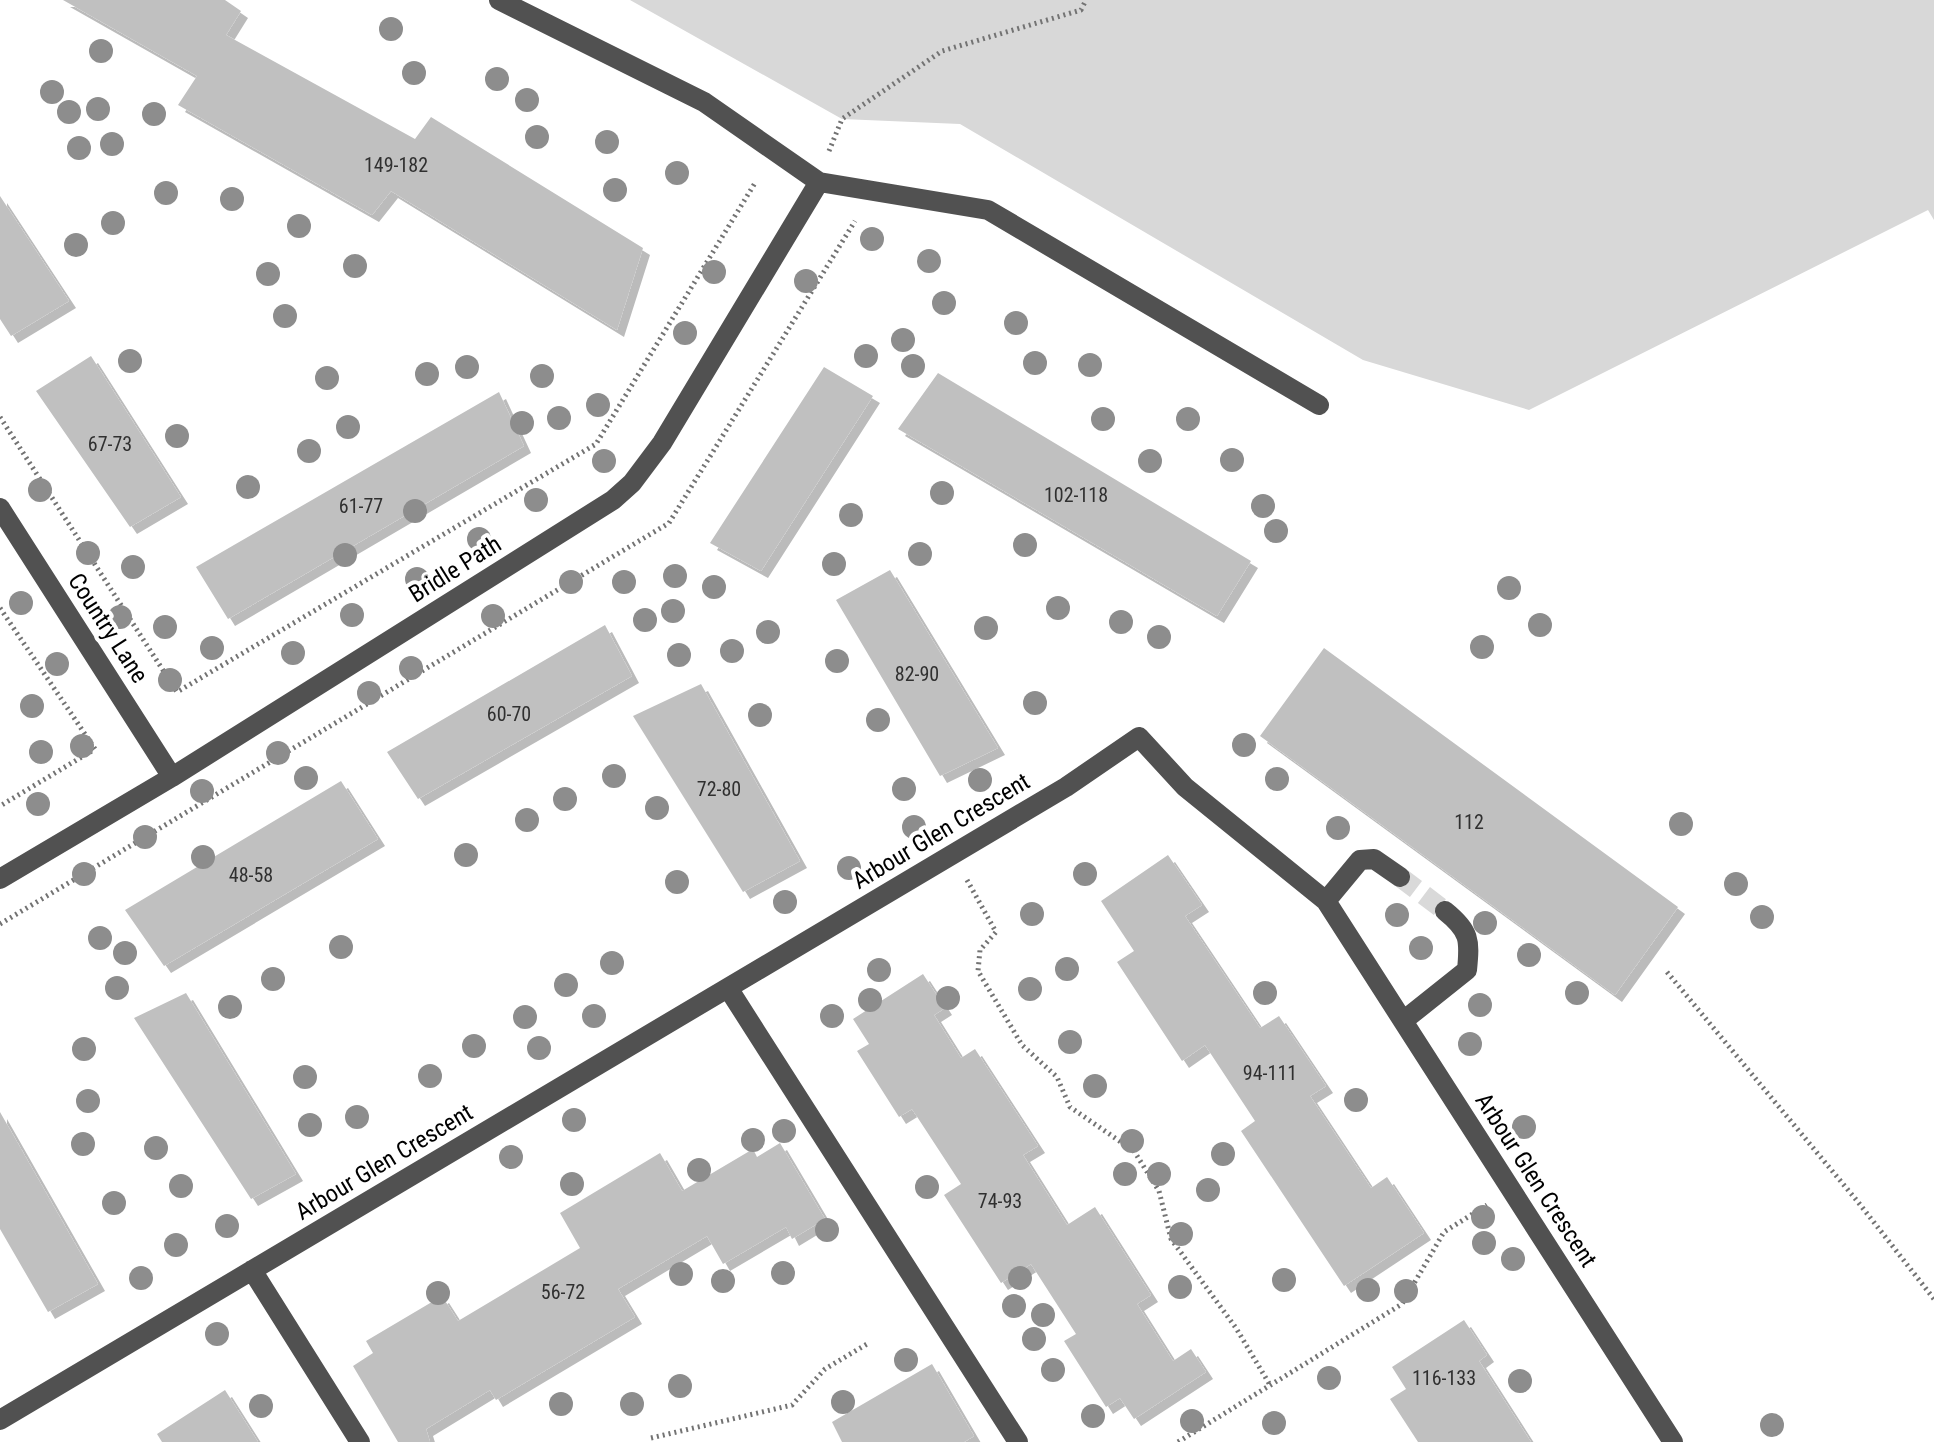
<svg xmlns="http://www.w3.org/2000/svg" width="1934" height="1442" font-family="'Roboto Condensed',sans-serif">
<defs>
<filter id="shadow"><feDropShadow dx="7" dy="7" stdDeviation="0" flood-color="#0004"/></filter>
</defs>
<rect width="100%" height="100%" fill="#fff"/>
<path fill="#d8d8d8" d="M630,0h1304v220l-6,-10 -399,200 -166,-50 -403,-236 -118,-5z"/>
<path fill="#c0c0c0" filter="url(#shadow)" d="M63,0h162l16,11 -15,24 189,104 16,-22 212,131 -26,82 -226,-139 -19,24 -194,-110 19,-29z
M0,196l69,105 -58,35 -11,-17z
M91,356l90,141 -51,30 -94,-136z
M824,367l49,29 -112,175 -51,-28z
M938,373l313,188 -34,55 -319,-187z
M499,392l25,54 -296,173 -32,-52z
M890,570l108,178 -58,28 -104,-176z
M605,625l27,51 -214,123 -31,-47z
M1324,648l354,259 -63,88 -355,-259z
M701,684l99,177 -57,31 -110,-176z
M341,781l37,58 -214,127 -39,-56z
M1168,855l34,50 -17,11 75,112 19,-12 47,70 -16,10 61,92 16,-11 37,56 -80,53 -103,-155 14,-10 -50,-76 -23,16 -65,-99 17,-11 -33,-50z
M923,974l22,34 -11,7 27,43 14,-9 63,97 -15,9 44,70 28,-18 56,88 -14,9 36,57 18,-12 15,23 -72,47 -14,-21 -14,9 -42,-66 12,-7 -45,-70 -30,19 -57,-88 17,-11 -49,-75 -13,8 -42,-66 12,-7 -16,-25z
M186,993l110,181 -45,25 -117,-181z
M0,1112l98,172 -50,28 -48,-83z
M780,1143l45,76 -33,20 -6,-12 -63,37 -16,-28 -89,53 17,28 -139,83 -6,-10 -64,39 4,13h-32l-45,-76 20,-13 -7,-12 76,-45 16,25 122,-73 -20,-35 100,-60 22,38 71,-42 4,8z
M1464,1320l23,35 -8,6 52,81h-113l-28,-43 16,-10 -14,-22z
M932,1364l42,72 -10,6h-122l-10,-20z
M225,1390l33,52h-96l-5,-8z"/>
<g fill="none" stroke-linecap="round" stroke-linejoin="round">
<path stroke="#d9d9d9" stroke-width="20" stroke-dasharray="20 10" stroke-linecap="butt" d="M1400,877l45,34"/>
<path stroke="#737373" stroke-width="5" stroke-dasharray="2 4" stroke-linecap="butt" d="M829,151l13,-32 100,-68 139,-41 5,-10
M0,417l177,275 419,-248 159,-261
M0,608l95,141 -95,57
M967,880l29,52 -16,18 -2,21 44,74 35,32 13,30 64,44 25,40 12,48 65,89 34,57
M0,924l669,-401 186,-302
M1667,972l191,230 76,97
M651,1438l141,-33 33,-36 42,-25
M1178,1442l224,-138 42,-72 43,-27"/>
<path stroke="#515151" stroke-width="20" d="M499,0l205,102 115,80 169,28 331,195
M0,508l172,269
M0,879l172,-102 441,-277 19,-17 30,-40 157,-261
M1326,901l34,-41 14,-1 26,18
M728,988l290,454
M1403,1021l64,-51c3,-30 3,-39 -22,-59
M252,1270l108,172
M0,1420l1066,-633 73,-50 46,50 141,114 347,541"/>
</g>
<g fill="#8d8d8d">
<circle cx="391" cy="29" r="12"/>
<circle cx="101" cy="51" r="12"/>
<circle cx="414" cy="73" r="12"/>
<circle cx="497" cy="79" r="12"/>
<circle cx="52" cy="92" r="12"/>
<circle cx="527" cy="100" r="12"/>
<circle cx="98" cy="109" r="12"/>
<circle cx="69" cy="112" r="12"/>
<circle cx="154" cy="114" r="12"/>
<circle cx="537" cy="137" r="12"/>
<circle cx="607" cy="142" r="12"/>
<circle cx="112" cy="144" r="12"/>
<circle cx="79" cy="148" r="12"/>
<circle cx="677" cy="173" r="12"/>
<circle cx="615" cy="190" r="12"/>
<circle cx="166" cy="193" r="12"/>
<circle cx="232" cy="199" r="12"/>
<circle cx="113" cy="223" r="12"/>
<circle cx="299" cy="226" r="12"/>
<circle cx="872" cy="239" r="12"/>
<circle cx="76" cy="245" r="12"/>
<circle cx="929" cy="261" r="12"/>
<circle cx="355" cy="266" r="12"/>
<circle cx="714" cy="272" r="12"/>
<circle cx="268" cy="274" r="12"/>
<circle cx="806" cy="281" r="12"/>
<circle cx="944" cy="303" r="12"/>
<circle cx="285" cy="316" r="12"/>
<circle cx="1016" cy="323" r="12"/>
<circle cx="685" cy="333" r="12"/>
<circle cx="903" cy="340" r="12"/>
<circle cx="866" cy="356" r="12"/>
<circle cx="130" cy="361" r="12"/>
<circle cx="1035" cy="363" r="12"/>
<circle cx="1090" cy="365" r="12"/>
<circle cx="913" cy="366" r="12"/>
<circle cx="467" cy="367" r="12"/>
<circle cx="427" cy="374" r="12"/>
<circle cx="542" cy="376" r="12"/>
<circle cx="327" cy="378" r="12"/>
<circle cx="598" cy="405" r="12"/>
<circle cx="559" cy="418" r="12"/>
<circle cx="1103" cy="419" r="12"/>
<circle cx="1188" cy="419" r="12"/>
<circle cx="522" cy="423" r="12"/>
<circle cx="348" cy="427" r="12"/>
<circle cx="177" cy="436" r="12"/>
<circle cx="309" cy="451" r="12"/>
<circle cx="1232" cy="460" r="12"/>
<circle cx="604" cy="461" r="12"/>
<circle cx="1150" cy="461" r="12"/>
<circle cx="248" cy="487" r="12"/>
<circle cx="40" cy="490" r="12"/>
<circle cx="942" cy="493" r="12"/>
<circle cx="536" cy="500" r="12"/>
<circle cx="1263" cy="506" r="12"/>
<circle cx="415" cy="511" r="12"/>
<circle cx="851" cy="515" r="12"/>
<circle cx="1276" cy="531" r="12"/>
<circle cx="479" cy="539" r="12"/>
<circle cx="1025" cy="545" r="12"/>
<circle cx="88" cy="553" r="12"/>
<circle cx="920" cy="554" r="12"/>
<circle cx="345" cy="555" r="12"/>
<circle cx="834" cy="564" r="12"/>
<circle cx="133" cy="567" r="12"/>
<circle cx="675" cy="576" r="12"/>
<circle cx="417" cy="579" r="12"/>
<circle cx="571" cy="582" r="12"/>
<circle cx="624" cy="582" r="12"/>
<circle cx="714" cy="587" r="12"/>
<circle cx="1509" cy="588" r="12"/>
<circle cx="21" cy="603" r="12"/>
<circle cx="1058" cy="608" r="12"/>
<circle cx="673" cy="611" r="12"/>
<circle cx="352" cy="615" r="12"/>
<circle cx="493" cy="616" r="12"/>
<circle cx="120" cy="617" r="12"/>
<circle cx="645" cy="620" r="12"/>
<circle cx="1121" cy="622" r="12"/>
<circle cx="1540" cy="625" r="12"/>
<circle cx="165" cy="627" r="12"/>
<circle cx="986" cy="628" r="12"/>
<circle cx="768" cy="632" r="12"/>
<circle cx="1159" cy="637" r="12"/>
<circle cx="1482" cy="647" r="12"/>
<circle cx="212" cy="648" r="12"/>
<circle cx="732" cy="651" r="12"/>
<circle cx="293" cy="653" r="12"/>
<circle cx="679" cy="655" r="12"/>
<circle cx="837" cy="661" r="12"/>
<circle cx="57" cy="664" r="12"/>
<circle cx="411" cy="668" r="12"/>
<circle cx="170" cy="680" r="12"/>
<circle cx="369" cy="693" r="12"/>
<circle cx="1035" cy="703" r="12"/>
<circle cx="32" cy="706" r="12"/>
<circle cx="760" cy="715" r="12"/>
<circle cx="878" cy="720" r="12"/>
<circle cx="1244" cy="745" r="12"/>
<circle cx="82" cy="746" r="12"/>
<circle cx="41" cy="752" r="12"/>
<circle cx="278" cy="753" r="12"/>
<circle cx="614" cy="776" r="12"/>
<circle cx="306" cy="778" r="12"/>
<circle cx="1277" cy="779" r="12"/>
<circle cx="980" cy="780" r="12"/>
<circle cx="904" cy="789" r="12"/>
<circle cx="202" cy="791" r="12"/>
<circle cx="565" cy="799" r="12"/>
<circle cx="38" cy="804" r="12"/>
<circle cx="657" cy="808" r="12"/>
<circle cx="527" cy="820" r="12"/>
<circle cx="1681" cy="824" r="12"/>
<circle cx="914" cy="827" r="12"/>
<circle cx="1338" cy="828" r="12"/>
<circle cx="145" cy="837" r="12"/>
<circle cx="466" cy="855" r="12"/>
<circle cx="203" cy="857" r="12"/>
<circle cx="849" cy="868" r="12"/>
<circle cx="84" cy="874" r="12"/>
<circle cx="1085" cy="874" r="12"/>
<circle cx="677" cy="882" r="12"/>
<circle cx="1736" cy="884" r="12"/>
<circle cx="785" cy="902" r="12"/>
<circle cx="1032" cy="914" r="12"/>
<circle cx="1397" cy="915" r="12"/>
<circle cx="1762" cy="917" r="12"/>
<circle cx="1485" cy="923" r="12"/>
<circle cx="100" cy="938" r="12"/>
<circle cx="341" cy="947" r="12"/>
<circle cx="1421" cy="948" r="12"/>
<circle cx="125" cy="953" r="12"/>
<circle cx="1529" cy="955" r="12"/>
<circle cx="612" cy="963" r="12"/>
<circle cx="1067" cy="969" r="12"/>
<circle cx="879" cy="970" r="12"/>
<circle cx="273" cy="979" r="12"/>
<circle cx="566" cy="985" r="12"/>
<circle cx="117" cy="988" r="12"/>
<circle cx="1030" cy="989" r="12"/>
<circle cx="1265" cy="993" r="12"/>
<circle cx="1577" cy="993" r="12"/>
<circle cx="948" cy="998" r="12"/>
<circle cx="870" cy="1000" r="12"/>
<circle cx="1480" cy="1005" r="12"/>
<circle cx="230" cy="1007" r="12"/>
<circle cx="594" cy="1016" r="12"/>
<circle cx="832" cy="1016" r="12"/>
<circle cx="525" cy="1017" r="12"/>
<circle cx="1070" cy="1042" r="12"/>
<circle cx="1470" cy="1044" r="12"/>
<circle cx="474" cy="1046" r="12"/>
<circle cx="539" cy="1048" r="12"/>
<circle cx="84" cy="1049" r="12"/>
<circle cx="430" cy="1076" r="12"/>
<circle cx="305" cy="1077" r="12"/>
<circle cx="1095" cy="1086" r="12"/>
<circle cx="1356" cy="1100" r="12"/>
<circle cx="88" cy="1101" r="12"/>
<circle cx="357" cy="1117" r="12"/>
<circle cx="574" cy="1120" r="12"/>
<circle cx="310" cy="1125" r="12"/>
<circle cx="1524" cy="1127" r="12"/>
<circle cx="784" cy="1131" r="12"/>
<circle cx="753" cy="1140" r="12"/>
<circle cx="1132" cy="1141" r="12"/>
<circle cx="83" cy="1144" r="12"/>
<circle cx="156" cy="1148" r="12"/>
<circle cx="1223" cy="1154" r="12"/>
<circle cx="511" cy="1157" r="12"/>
<circle cx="699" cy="1170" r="12"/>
<circle cx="1125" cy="1174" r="12"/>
<circle cx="1159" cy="1174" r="12"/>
<circle cx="572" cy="1184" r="12"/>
<circle cx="181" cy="1186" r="12"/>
<circle cx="927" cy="1187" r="12"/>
<circle cx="1208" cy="1190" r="12"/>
<circle cx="114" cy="1203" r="12"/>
<circle cx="1483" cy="1217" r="12"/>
<circle cx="227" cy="1226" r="12"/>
<circle cx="827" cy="1230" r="12"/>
<circle cx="1181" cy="1234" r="12"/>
<circle cx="1484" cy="1243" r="12"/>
<circle cx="176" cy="1245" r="12"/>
<circle cx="1513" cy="1259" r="12"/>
<circle cx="783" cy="1273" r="12"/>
<circle cx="681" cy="1274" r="12"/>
<circle cx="141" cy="1278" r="12"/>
<circle cx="1020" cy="1278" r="12"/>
<circle cx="1284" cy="1280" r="12"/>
<circle cx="723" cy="1281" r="12"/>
<circle cx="1180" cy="1287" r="12"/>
<circle cx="1368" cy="1290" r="12"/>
<circle cx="1406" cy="1291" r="12"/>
<circle cx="438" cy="1293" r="12"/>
<circle cx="1014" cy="1306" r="12"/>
<circle cx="1043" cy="1315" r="12"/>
<circle cx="217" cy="1334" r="12"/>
<circle cx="1034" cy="1339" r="12"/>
<circle cx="906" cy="1360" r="12"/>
<circle cx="1053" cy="1370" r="12"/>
<circle cx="1329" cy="1378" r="12"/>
<circle cx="1520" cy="1381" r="12"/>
<circle cx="680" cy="1386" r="12"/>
<circle cx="843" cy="1402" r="12"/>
<circle cx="561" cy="1404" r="12"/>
<circle cx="632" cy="1404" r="12"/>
<circle cx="261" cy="1406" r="12"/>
<circle cx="1093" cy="1416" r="12"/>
<circle cx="1192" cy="1421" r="12"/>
<circle cx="1274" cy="1423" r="12"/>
<circle cx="1772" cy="1425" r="12"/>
</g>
<g text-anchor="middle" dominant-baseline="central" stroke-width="8" stroke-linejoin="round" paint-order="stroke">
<g font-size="20" fill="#303030">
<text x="396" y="165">149-182</text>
<text x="110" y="444">67-73</text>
<text x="1076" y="495">102-118</text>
<text x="361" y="506">61-77</text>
<text x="917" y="674">82-90</text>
<text x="509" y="714">60-70</text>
<text x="719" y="789">72-80</text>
<text x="1469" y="822">112</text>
<text x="251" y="875">48-58</text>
<text x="1270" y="1073">94-111</text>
<text x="1000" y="1201">74-93</text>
<text x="563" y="1292">56-72</text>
<text x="1444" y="1378">116-133</text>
</g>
<g font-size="24" fill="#000" stroke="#fff">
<text transform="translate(455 569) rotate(-32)">Bridle Path</text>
<text transform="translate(108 628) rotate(57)">Country Lane</text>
<text transform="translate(941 831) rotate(-31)">Arbour Glen Crescent</text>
<text transform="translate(384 1162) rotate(-31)">Arbour Glen Crescent</text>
<text transform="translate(1536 1180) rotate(57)">Arbour Glen Crescent</text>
</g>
</g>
</svg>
